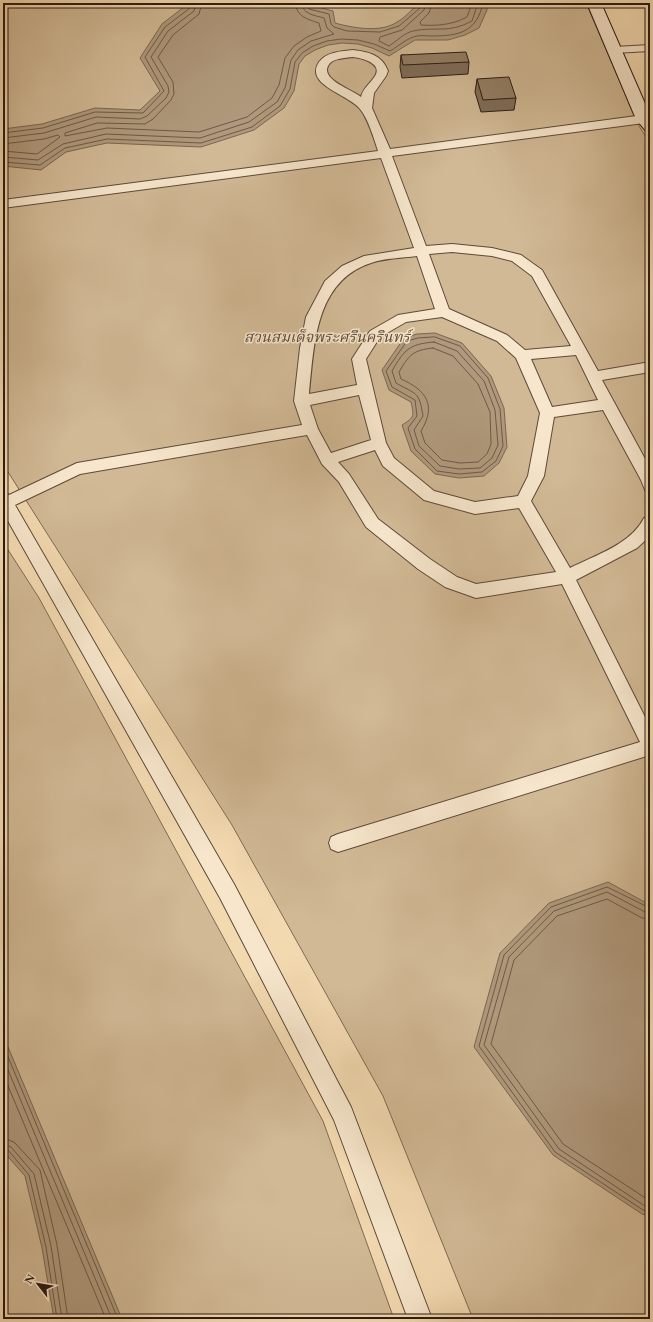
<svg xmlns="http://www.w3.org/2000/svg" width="653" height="1322" font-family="'EB Garamond','Noto Serif Thai',serif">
<rect width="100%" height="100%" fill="#f3d9b0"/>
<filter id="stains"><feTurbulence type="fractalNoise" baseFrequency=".005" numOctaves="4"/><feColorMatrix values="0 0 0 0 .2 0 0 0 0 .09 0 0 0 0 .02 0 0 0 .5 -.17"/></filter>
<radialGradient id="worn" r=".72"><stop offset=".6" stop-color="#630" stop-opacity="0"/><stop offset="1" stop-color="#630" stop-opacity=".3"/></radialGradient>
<path fill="#d1b995" stroke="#7e6a54" d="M3,3h583l53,123 11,17v1176h-177l-90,-223 -151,-271 -229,-361z
M3,542l36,56 284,523 71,198h-391z"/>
<path fill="#af987b" stroke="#7a6651" d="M189,3h114l30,8 2,12c18,5 46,10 62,-1 8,-4 15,-13 22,-19h68v7l-8,18 -14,7 -17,5h-33l-26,16 -17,-8 -14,-4 -16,-1 -14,2 -13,5 -10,6 -6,8 -5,27 -10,17 -30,22 -53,17 -94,-4 -41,9 -25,18 -38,-4v-37l39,-5 53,-16 45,2 20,-19 -20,-33 22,-34z
M435,333l27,10 29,33 13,32 3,39 -8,16 -15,13 -25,2 -24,-4 -24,-23 -9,-26c13,-8 12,-9 9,-23l-22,-12 -7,-20 22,-32 13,-4z
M608,882l42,23v311l-8,-2 -89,-59 -79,-108 26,-94 49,-50z
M3,1035l119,284h-68l-12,-71 -17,-72 -22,-25z"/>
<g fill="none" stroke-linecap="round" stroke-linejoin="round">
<path stroke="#6d5a47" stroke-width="1" d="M202,3l-3,11 -26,21 -15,22 15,25 1,12 -3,6 -18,19 -8,5 -48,-1 -32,10v3l42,-8 92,4 48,-15 25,-19 7,-13 6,-27 9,-12 13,-9 14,-6 -2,-8c-12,-4 -22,-6 -24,-20
M306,3l3,6 20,5 2,10 3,3 13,4 33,1 19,-6 21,-18 1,-5
M426,3l-2,7 -22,20 -22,7 -1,4 10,5c8,-5 15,-13 24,-15 24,-5 34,3 59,-10l6,-18
M432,3l-3,10 -9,9 1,3c16,1 31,0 46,-8l5,-14
M3,133l40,-5 52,-16 48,1 21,-22 -19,-34 20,-30 25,-19 1,-5
M3,138l41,-5 52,-16 44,2 7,-3 19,-18 3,-6 -1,-6 -17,-29 17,-26 26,-20 2,-8
M3,144l41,-5 14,-4 2,2 -23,17 -34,-3
M3,157l35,3 25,-16 43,-10 94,4 49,-16 28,-20 8,-14 6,-28 7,-10 13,-9 23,-7 -7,-6 -3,-10c-10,-3 -20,-3 -23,-15
M3,162l37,3 25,-17 42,-9 94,4 51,-16 28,-21 10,-17 5,-27 7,-9 11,-7 14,-5 14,-2 17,1 16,4 16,7c9,-5 17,-13 27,-15 5,-1 10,0 15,0 27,0 45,-4 51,-33
M435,337l25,9 28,32 12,31 3,37 -7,15 -14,11 -23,2 -22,-3 -22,-22 -7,-21 9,-12 -2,-16 -23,-13 -6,-16 21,-30 11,-3z
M434,342l23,9 27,30 11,29 3,35 -6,13 -12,10 -21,1 -19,-3 -21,-20 -5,-16 9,-14c-4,-25 -6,-21 -27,-33l-4,-12c12,-21 17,-27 42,-29z
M433,348l20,8 25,28 12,28 1,32 -4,10 -9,8 -18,1 -18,-3 -17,-17 -4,-12c16,-26 5,-41 -20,-52l-2,-7c10,-17 14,-22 34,-24z
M650,908l-43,-21 -56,20 -47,48 -25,91 76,106 88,58 7,2
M650,913l-5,-1 -38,-20 -53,19 -45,46 -25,88 75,104 86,57 5,1
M650,919l-8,-1 -35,-19 -50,17 -43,44 -23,84 72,100 87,57
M3,1045l115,274
M3,1058l109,261
M3,1074l103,245
M3,1138l11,4 26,28 17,75 11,74
M3,1144l8,3 23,27 17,72 11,73
M3,1149l5,1 21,25 17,72 11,72"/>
<defs>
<path id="lane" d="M650,45v6l-36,2 -5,-3 5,-3z
M353,50c16,2 29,5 35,21l-2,5 -12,17 -2,15 18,41 254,-34 4,2 2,2 -2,2 -4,2 -252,33 34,90 26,-2 40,4 29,7 21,15 56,101 52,-9v10l-48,8 48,88v24l-5,-2 -4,-10 -38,-70 -49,7 -10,59 -13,25 39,67c26,-13 61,-24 74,-50l6,-2v20l-13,12 -61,32 74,147v28l-312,97 -7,-3 -2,-6 2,-6 7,-3 302,-92 -78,-158 -86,14 -31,-11 -27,-18 -52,-42 -27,-45 -17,-18 -15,-29 -227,39 -65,31 219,379 117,223 81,212h-24l-74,-199 -114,-222 -217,-386v-20l6,3 68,-32 225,-38 -8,-24 6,-53 6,-31 19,-36 17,-15 22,-10 50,-8 -33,-90 -378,50v-8l375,-49c-4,-12 -10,-33 -18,-42 -12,-15 -56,-24 -41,-47 7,-10 23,-11 34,-12zM353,57c8,1 30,6 22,19 -5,8 -12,12 -14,21 -8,-7 -40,-17 -33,-31 4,-8 17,-8 25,-9zM452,252l40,4 20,5 20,15 39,70 -46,4 -18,-15 -58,-26 -20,-55zM417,256l18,53 -37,6 -28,16 -18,28 5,26 -48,9c5,-49 6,-113 62,-131 14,-5 31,-5 46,-7zM442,317l55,24 19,17 24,55 -12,63 -10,20 -43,6 -41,-11 -40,-33 -8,-15 -20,-84 14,-22 26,-15zM576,355l22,45 -46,7 -21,-48zM359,395l12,45 -40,13 -13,-24 -8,-24zM375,450l8,16 41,34 51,14 44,-6 37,64 -80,12 -19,-7 -27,-18 -52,-40 -29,-45 -11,-12z"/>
<path id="secondary" d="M587,3h14l49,112v17l-5,-2 -9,-11z"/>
</defs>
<use href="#lane" stroke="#5d4a3a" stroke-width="2"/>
<use href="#secondary" stroke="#2b1b13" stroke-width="2"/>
<use href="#lane" fill="#f7e6cc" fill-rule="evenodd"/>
<use href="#secondary" fill="#f7e6cc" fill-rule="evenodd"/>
</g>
<path fill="#7e6c57" stroke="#2b1b13" d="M401,55l68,7 -1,12 -66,4 -2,-11z
M477,79l39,19 -2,12 -33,2 -6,-20z"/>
<path fill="#937e65" stroke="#2b1b13" d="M466,52l3,10 -66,3 -2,-10z
M509,77l7,21 -33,2 -6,-21z"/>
<g text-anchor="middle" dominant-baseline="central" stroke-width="3" stroke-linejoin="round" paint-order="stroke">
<g font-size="15" font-style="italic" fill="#5d4a3a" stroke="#f7e6cc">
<text x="327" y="336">สวนสมเด็จพระศรีนครินทร์</text>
</g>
</g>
<rect width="653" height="1322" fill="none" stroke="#f3d9b0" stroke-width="16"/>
<rect x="4" y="4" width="645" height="1314" fill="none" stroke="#2b1b13" stroke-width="2"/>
<rect x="8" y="8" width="637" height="1306" fill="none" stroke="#2b1b13"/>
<g transform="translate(38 1284) rotate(301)" stroke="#f7e6cc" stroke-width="3" paint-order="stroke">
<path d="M0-3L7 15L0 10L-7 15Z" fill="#2b1b13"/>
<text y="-6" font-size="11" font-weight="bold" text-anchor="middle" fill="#2b1b13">N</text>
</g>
<rect width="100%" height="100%" filter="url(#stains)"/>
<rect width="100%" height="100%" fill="url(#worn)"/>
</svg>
